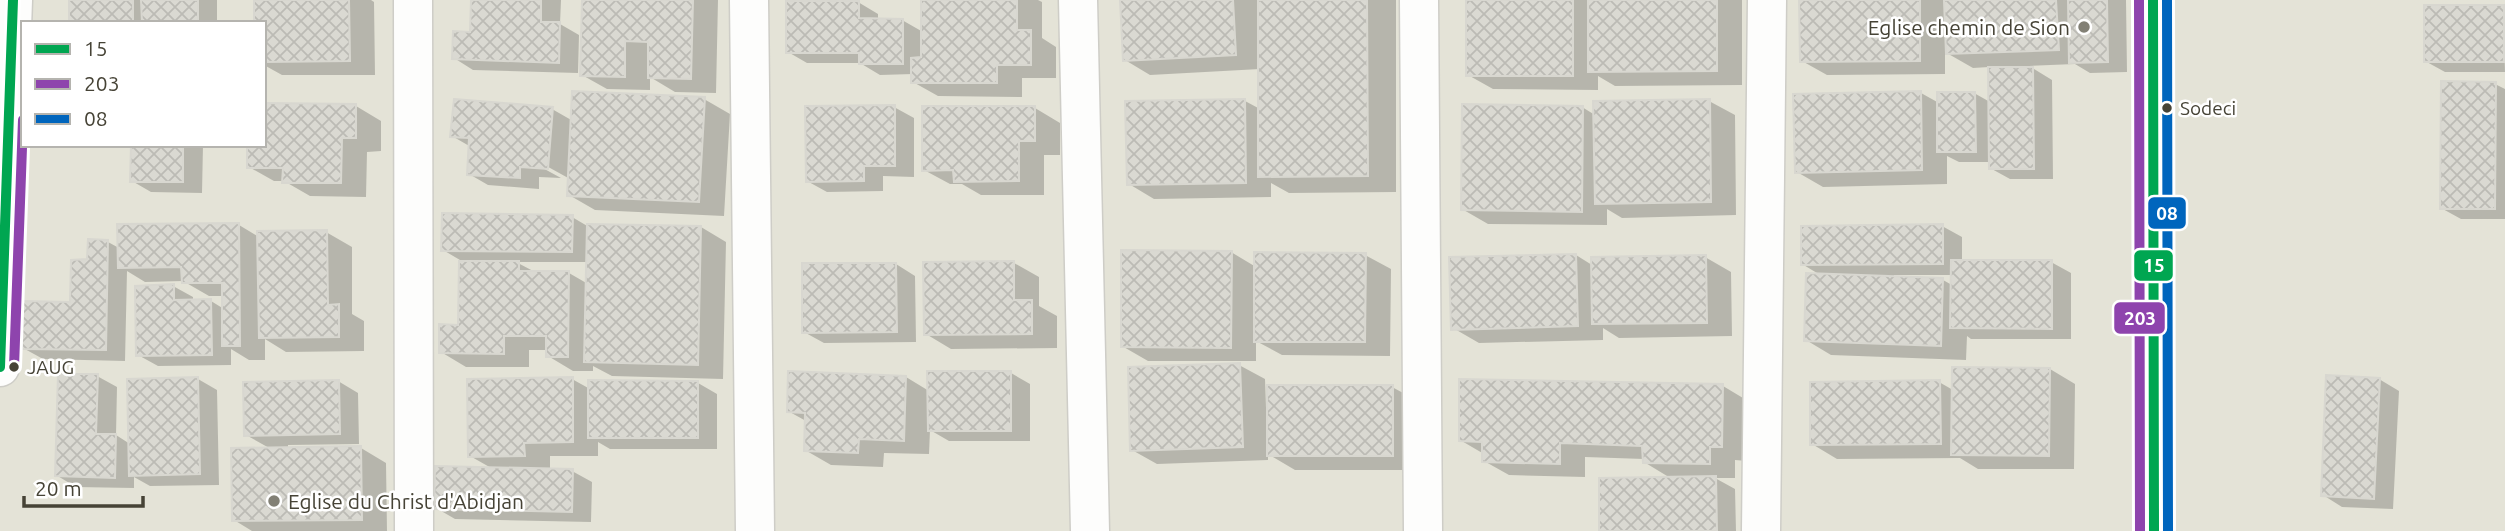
<svg xmlns="http://www.w3.org/2000/svg" width="2505" height="531" font-family="Ubuntu,sans-serif">
<defs>
<pattern id="building-cross-hatch" width="8" height="8" patternUnits="userSpaceOnUse" patternTransform="scale(1.75)"><rect width="8" height="8" fill="#dad9d2"/><path d="M0 0l8 8M0 8l8-8" fill="none" stroke="#bcbbb5"/></pattern>
</defs>
<rect width="100%" height="100%" fill="#f0f0ea"/>
<path fill="#e4e3d7" fill-rule="evenodd" d="M0,0h2505v531h-2505zM23,23h241v122h-241z"/>
<path fill="#0003" fill-rule="evenodd" d="M70,0h147v23h-147z
M256,0h115l3,2 1,73h-93l-18,-10v-42z
M473,0h88l-1,24 19,11 -1,38 -105,-3 -19,-12 18,-24z
M584,0h134l-2,93 -41,-1 -25,-15v13l-43,-1 -25,-14z
M960,0h78l4,2v36l14,9v31h-34v19l-84,-1 -25,-14v-8l-33,1 -20,-12h-53l-19,-11 70,-50 20,12v6h24l21,12z
M1121,0h275v192l-107,1 -18,-10v14l-117,2 -25,-15 116,-83 15,8v-40l-110,6 -25,-15z
M1468,0h274v85l-127,1 -17,-10v14l-105,-1 -25,-14z
M1801,0h325l1,72 -37,1 -15,-9 -46,2 23,14 1,99h-43l-20,-11v-6h-31l-12,-6v28l-124,3 -26,-15 124,-79 18,10 35,-10 16,9 -1,-35 -16,1 -28,-16v22l-118,1 -25,-14z
M2503,7l2,65h-60l-20,-11z
M2495,84l10,5v130h-44l-20,-11z
M704,99l26,15 -6,102 -129,-6 -26,-15 1,-16 -29,-16 -2,3 22,12 -22,-1v12l-51,-4 -19,-11 2,-27 -19,-11 100,-27 21,12z
M1709,101l26,14 1,100 -114,3 -15,-9v16l-119,-1 -26,-15 120,-102 13,8z
M356,106l25,15v30l-14,1 -1,45 -56,-1 -26,-15h-10l-25,-14 15,-22z
M894,107l20,11v59l-31,-1v15l-56,1 -20,-11z
M1035,108l25,15v32h-16v40h-63l-19,-11h-12l-26,-14z
M132,145h71l-1,48 -51,-1 -19,-11z
M572,217l17,10h112l25,15 -3,137 -111,-3 -19,-10v5h-20l-25,-15v-6h-19v17h-63l-25,-15 18,-25 1,-67 -17,-10zM516,262h72v22l-19,-11 -34,-1z
M239,225l20,12 67,-5 26,15v67l12,7v30l-78,1 -21,-13v21h-16l-18,-11v16l-73,1 -20,-11 35,-69 20,11v4h18l13,8v-13h-15l-26,-15 -38,1 -18,-11 -2,90 -82,-2 -20,-11 49,-44 17,-43 19,-19 11,6z
M1942,226l20,11v25h89l20,11v66h-100l-4,-3 -1,24 -135,-5 -25,-15 16,-64 -20,-12zM1894,275h58v10l-9,-5 -49,-2z
M1231,252l25,15 109,-12 26,14 -1,87 -108,-1 -26,-14v20h-108l-26,-15z
M1576,255l16,10 113,-8 26,15 1,64 -113,2 -16,-10v12l-124,3 -26,-15z
M1014,263l25,14v29l18,10v32l-106,1 -25,-15z
M896,264l19,12 1,66 -92,1 -20,-11z
M1239,365l26,14 1,29 126,-21 26,14v69h-123l-27,-16v6l-111,4 -25,-14z
M2050,369l25,15 -1,85h-96l-18,-11 -123,1 -25,-15 127,-62 14,8z
M1011,373l19,11v57h-81l-19,-11 -1,24 -45,-1 -1,14 -52,-2 -26,-15 1,-29 -18,-10 118,-34 23,14z
M97,376l20,11 -1,48 14,9 68,-65 19,11 2,95 -69,1 -16,-9v11l-58,-1 -20,-12z
M572,379l18,10 108,-6 19,11v55h-107l-12,-7v14h-48v14l22,1 20,11 -1,40 -136,-3 -19,-11 57,-39 -23,-13z
M2379,379l20,12 -6,118 -51,-2 -19,-12z
M338,381l20,12 1,51 -71,1v4l73,-1 25,15 1,68h-135l-18,-11 37,-71 -25,-14z
M1461,381l262,5 25,15 -1,60 -12,-1v18h-20l20,11 1,42h-135l71,-52 -28,-17v-3l-59,-2v20l-76,-2 -25,-14v-7l-24,-14z"/>
<path fill="url(#building-cross-hatch)" stroke="#d8d7d0" stroke-width="2" d="M69,0h64v23h-64z
M141,0h57v23h-56z
M254,0h95l1,61 -86,1v-39h-10z
M471,0h70v22h19l-1,41 -107,-4 1,-28 17,1z
M582,0h111l-2,79 -43,-1v-36l-23,-1v36l-45,-1z
M921,0h96v30h14v35h-34v18h-86v-25l10,-1z
M1120,0h113l3,55 -113,6z
M1258,0h109l1,176 -110,1z
M1466,0h107v76h-107z
M1588,0h129v71l-129,1z
M1799,0h121v61l-120,1z
M1944,0h112l3,50 -113,4z
M2068,0h39l1,62 -39,1z
M786,1h73v17l44,1v45h-44v-11h-73z
M2424,5h80v57h-80z
M1988,67h45l1,102h-45z
M2441,81l55,1 -1,127h-55z
M572,91l133,6 -6,105 -132,-6z
M1921,91l1,79 -127,3 -2,-79z
M1937,92h38l1,60h-39z
M454,99l99,8 -5,62 -28,-2v11l-53,-3 2,-37 -19,-1z
M1245,99l1,84 -119,2 -2,-84z
M1710,99l1,103 -116,2 -2,-103z
M264,103l92,1v34h-14l-1,45h-59l1,-15h-36v-23h17z
M1462,104l121,2 -1,106 -121,-2z
M895,105v61h-31v15l-58,1 -1,-76z
M922,106h113v35h-16v40l-65,1 -1,-12 -31,1z
M131,145h52v37h-53z
M442,213l131,2 -1,37 -131,-1z
M239,223l1,123h-18v-63h-40l-1,-16 -63,1 -1,-44z
M587,224l114,2 -3,139 -114,-3z
M1943,224v40l-142,1v-39z
M327,230l1,75 11,-1v33l-80,1 -2,-107z
M88,239l20,1 -2,110 -84,-1 1,-48 47,1 1,-42 16,-1z
M1121,250l111,1 -1,97 -110,-1z
M1254,252l112,1 -1,89h-111z
M1576,254l2,72 -127,4 -2,-73z
M1706,255l1,68 -115,1 -1,-67z
M1951,260h101v69l-102,-1z
M459,261h60v10h50l-1,86h-22v-21h-42v18l-65,-1v-29l19,1z
M1014,261v39h18v34l-108,1 -1,-73z
M802,263h94l1,69 -95,1z
M1806,273l137,5 -2,68 -137,-5z
M174,284v16l37,-1 1,56 -76,1 -1,-70z
M1240,363l3,84 -113,4 -2,-84z
M1952,367l98,1 -1,88 -98,-1z
M788,371l118,5 -2,65 -45,-2 -1,14 -54,-2 1,-38 -18,-1z
M927,371h84v60h-83z
M58,374h40l-2,60h20l-1,44 -60,-2z
M2326,375l54,3 -6,121 -53,-3z
M198,377l2,97 -71,2 -2,-97z
M573,377v65l-49,1 1,13 -57,1 -1,-78z
M1459,379l264,5 -1,63h-12v17l-67,-1 -1,-17 -82,-3v21l-78,-2v-20l-23,-1z
M339,380l1,54 -96,2 -1,-54z
M588,380l110,1v57h-110z
M1940,380l1,64 -131,1v-63z
M1267,385h126v71h-126z
M361,446l1,74 -130,1 -1,-73z
M435,466l138,3 -1,43 -138,-3z
M1716,476l1,55h-118v-53z"/>
<g fill="none" stroke-linecap="round" stroke-linejoin="round">
<defs>
<path id="minor" d="M413,0l1,531
M749,0l6,531
M1078,0l12,531
M1419,0l4,531
M0,367l13,-367
M1761,531l6,-531"/>
<path id="tertiary" d="M2153,0l1,531"/>
</defs>
<use href="#minor" stroke="#cecdc7" stroke-width="41"/>
<use href="#tertiary" stroke="#cecdc7" stroke-width="41"/>
<use href="#minor" stroke="#fdfdfc" stroke-width="38"/>
<use href="#tertiary" stroke="#fdfdfc" stroke-width="38"/>
<defs>
<path id="bus-1" d="M2153,0l1,531
M0,367l13,-367"/>
<path id="bus-2" d="M2139,0l1,531
M14,367l9,-247"/>
<path id="bus-3" d="M2167,0l1,531"/>
</defs>
<use href="#bus-1" stroke="#fff" stroke-width="16"/>
<use href="#bus-2" stroke="#fff" stroke-width="16"/>
<use href="#bus-3" stroke="#fff" stroke-width="16"/>
<use href="#bus-1" stroke="#00a651" stroke-width="10"/>
<use href="#bus-2" stroke="#8e44ad" stroke-width="10"/>
<use href="#bus-3" stroke="#0065bd" stroke-width="10"/>
</g>
<g fill="#828075" stroke="#fff" stroke-width="2.5">
<circle cx="2084" cy="27" r="7"/>
<circle cx="274" cy="501" r="7"/>
</g>
<g fill="#464336" stroke="#fff" stroke-width="2.5">
<circle cx="2167" cy="108" r="6"/>
<circle cx="14" cy="367" r="6"/>
</g>
<g text-anchor="middle" dominant-baseline="central" stroke-width="5" stroke-linejoin="round" paint-order="stroke">
<g font-size="19" fill="#464336" stroke="#fff" text-anchor="start">
<text x="2180" y="108">Sodeci</text>
<text x="27" y="367">JAUG</text>
</g>
<g font-size="21" fill="#464336" stroke="#fff" text-anchor="end">
<text x="2070" y="27">Eglise chemin de Sion</text>
<text x="288" y="501" text-anchor="start">Eglise du Christ d'Abidjan</text>
</g>
</g>
<g stroke="#fff" stroke-width="2.5">
<rect x="2147" y="196" width="40" height="34" rx="7" fill="#0065bd"/>
<rect x="2133" y="249" width="41" height="33" rx="7" fill="#00a651"/>
<rect x="2113" y="301" width="53" height="34" rx="7" fill="#8e44ad"/>
</g>
<g font-size="19" text-anchor="middle" font-weight="bold" fill="#fff">
<text x="2167" y="220">08</text>
<text x="2154" y="272">15</text>
<text x="2140" y="325">203</text>
</g>
<rect x="21" y="21" width="245" height="126" fill="#ffffff" stroke="#b5b4af" stroke-width="2"/>
<rect x="35" y="44" width="35" height="10" fill="#00a651" stroke="#b5b4af" stroke-width="2"/>
<text x="84" y="56" font-size="21" fill="#464336">15</text>
<rect x="35" y="79" width="35" height="10" fill="#8e44ad" stroke="#b5b4af" stroke-width="2"/>
<text x="84" y="91" font-size="21" fill="#464336">203</text>
<rect x="35" y="114" width="35" height="10" fill="#0065bd" stroke="#b5b4af" stroke-width="2"/>
<text x="84" y="126" font-size="21" fill="#464336">08</text>
<path d="M24 496v10h119v-10" fill="none" stroke="#464336" stroke-width="3.5"/>
<text x="35" y="496" font-size="21" fill="#464336" stroke="#ffffff" stroke-width="5" paint-order="stroke">20 m</text>
</svg>
